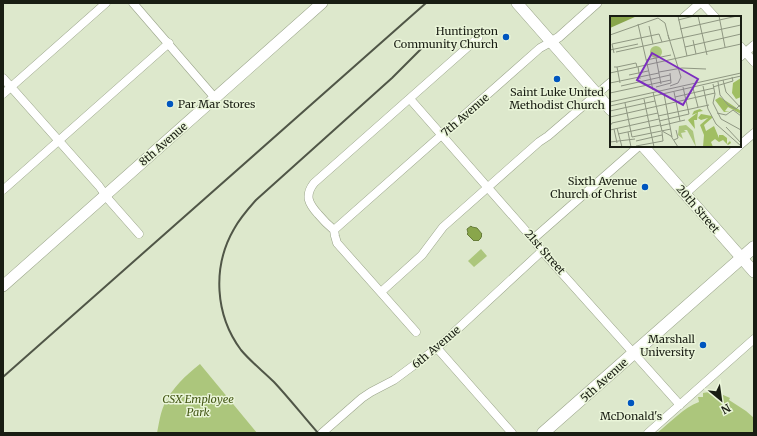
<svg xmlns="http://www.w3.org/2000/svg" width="757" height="436" font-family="Merriweather,serif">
<rect width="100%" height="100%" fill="#dde8cc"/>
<path fill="#acc67c" d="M481,249l6,7 -13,11 -6,-6z
M200,364l57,69h-100c2,-9 3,-19 7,-28 8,-17 22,-30 36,-41z
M709,392l12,2 9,4 -1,2 17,11 8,7v15h-97c14,-11 26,-25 42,-31l-1,-5h5v-4z"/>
<path fill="#89a64b" stroke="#677d3a" d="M471,226l1,1 5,1 5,6 -1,1 1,1 -1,1v1l-3,3 -1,-1 -1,1 -1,-1 -1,1 -7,-7 1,-1 -1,-4z"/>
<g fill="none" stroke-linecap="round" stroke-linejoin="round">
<defs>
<path id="minor" d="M133,3l82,95
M702,3l13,14
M684,17l16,-14
M740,46l14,16
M740,57l14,-12
M3,78l96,108 10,14 30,34
M3,94l103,-91
M410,99l123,140 9,12 138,154
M740,145l14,-12
M3,190l166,-147
M685,194l54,-48
M334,230l206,-182 11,-6
M533,239l106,-93
M381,292l41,-37 21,-28 96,-85 9,-6 63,-54
M416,332l-79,-89 -2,-7 -1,-6c-6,-5 -11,-10 -16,-16 -9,-10 -14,-18 -4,-31l164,-145
M437,348l75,85
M322,433l40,-35 9,-6 23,-12 43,-32 105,-97
M648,433l106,-94"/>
<path id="tertiary" d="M551,42l8,-5 38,-34"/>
<path id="secondary" d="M517,3l94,107
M643,146l111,126
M3,286l319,-283"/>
<path id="primary" d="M543,433l211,-186"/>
</defs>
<use href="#minor" stroke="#99a389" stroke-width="9"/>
<use href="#tertiary" stroke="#99a389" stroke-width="10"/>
<use href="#secondary" stroke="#99a389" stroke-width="12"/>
<use href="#primary" stroke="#99a389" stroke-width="13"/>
<use href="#minor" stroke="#fff" stroke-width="8"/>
<use href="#tertiary" stroke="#fff" stroke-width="9"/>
<use href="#secondary" stroke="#fff" stroke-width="11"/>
<use href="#primary" stroke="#fff" stroke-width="12"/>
<path stroke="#505647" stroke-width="2" d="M3,377l423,-374
M318,433c-15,-17 -29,-35 -44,-51 -11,-11 -23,-20 -33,-32 -26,-35 -29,-83 -7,-121 6,-11 14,-20 22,-29l136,-122 36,-36"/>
</g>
<g fill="#0056bf" stroke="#eaf5d9" stroke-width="1.5">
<circle cx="506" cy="37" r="4"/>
<circle cx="557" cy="79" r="4"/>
<circle cx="170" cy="104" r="4"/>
<circle cx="645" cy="187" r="4"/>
<circle cx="703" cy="345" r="4"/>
<circle cx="631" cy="403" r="4"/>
</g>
<g text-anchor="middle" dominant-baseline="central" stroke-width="3" stroke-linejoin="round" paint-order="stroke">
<g font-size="11" fill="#191d13" stroke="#eaf5d9" text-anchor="end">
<text x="498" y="31">Huntington<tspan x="498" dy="13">Community Church</tspan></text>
<text x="557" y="92" text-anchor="middle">Saint Luke United<tspan x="557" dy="13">Methodist Church</tspan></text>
<text x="178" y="104" text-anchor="start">Par Mar Stores</text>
<text x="637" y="181">Sixth Avenue<tspan x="637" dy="13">Church of Christ</tspan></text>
<text x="695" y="339">Marshall<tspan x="695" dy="13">University</tspan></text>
<text x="631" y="416" text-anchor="middle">McDonald's</text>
</g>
<g font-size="11" fill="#191d13" stroke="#eaf5d9">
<text transform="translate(465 115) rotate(-41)">7th Avenue</text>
<text transform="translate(163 144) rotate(-41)">8th Avenue</text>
<text transform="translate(698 209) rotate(49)">20th Street</text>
<text transform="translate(545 252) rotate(49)">21st Street</text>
<text transform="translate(436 347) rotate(-40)">6th Avenue</text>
<text transform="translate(604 380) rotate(-42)">5th Avenue</text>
</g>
<g font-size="11" font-style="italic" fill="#455817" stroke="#eaf5d9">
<text x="198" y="399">CSX Employee<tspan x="198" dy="13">Park</tspan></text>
</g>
</g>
<g transform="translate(610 16)">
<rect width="131" height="131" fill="#dde8cc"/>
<path d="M40 36a6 6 0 1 1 12 0a6 6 0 1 1-12 0ZM76,109l7,6 3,16 -9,-17h-3l2,2 -5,1 2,6 -5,-4 1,-9z" fill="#acc67c"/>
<path d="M131,62v19l-5,2 -4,-6 1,-10zM110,81l21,14v3l-13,-7 -3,4h5l-6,1 -9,-12zM90,93l3,2 -5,1 -1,8h-3l1,9 -7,-9 9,-7 -5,2 2,-4zM91,98l11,2v2l-8,7 2,6 8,-5 5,12v-3h4l4,3v6l3,-3 1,2 -3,2 -5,-5 -4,2 -4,-3 -4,3 2,5h-10l1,-12 -4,-10 8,-7 -7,2 -3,-2z" fill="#a0be62"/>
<path d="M0,0h27l-27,12z" fill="#89a64b"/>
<path fill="none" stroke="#8f9782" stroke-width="1" d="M68,0l9,40M88,0l9,39M109,0l6,31M68,4l16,-4M28,8l5,22M39,10l4,18M70,13l57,-13M0,19l48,-17 7,5 4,16M58,19l13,42 -3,6 -8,3M83,24l3,14M33,30l10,44M75,31l56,-13M0,34l28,-6M6,36l125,-27M4,37l-2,-9 47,-10 3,8M46,42l5,26M36,44l25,-5M4,51h3l3,16M7,51l19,-4 1,4M28,51l2,12M49,56l23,-4 24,1M0,57l131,-29M19,59l19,-4M113,64l3,12 15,16M108,66l2,13 8,10 8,4 5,-5M0,67l49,-10M103,68l2,10 -2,9 8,16 20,11M11,70l49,-11M93,70l5,23 8,15 25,22M46,71l15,-4 -1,-10M103,71l20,-6 -1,-4M83,72l5,19M43,76l9,39 9,5 7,11M64,76l6,29M0,77l61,-13M54,78l8,43M65,81l39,-9M34,83l10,48M0,86l131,-29M15,87l7,34 39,-8M0,90l131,-30M0,95l45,-10M107,97l9,2 7,-5 8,6M48,100l51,-11M0,101l105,-24M49,105l30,-7 -6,-27M0,110l2,-3 46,-10M50,110l25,-6M116,111l15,16M7,112l5,19M4,113l3,14M0,114l49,-11M18,116l3,15M8,118l42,-9M64,124l4,-2 -2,-8M26,125l26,-6M0,126l25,-3M26,130l27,-5 -1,-9"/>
<path fill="#7b2cbf" fill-opacity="0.15" stroke="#7b2cbf" stroke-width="2" d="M42,37l46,26 -15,26 -46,-25z"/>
<rect width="131" height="131" fill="none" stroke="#191d13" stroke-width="2"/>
</g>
<rect width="757" height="436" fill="none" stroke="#191d13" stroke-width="8"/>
<g transform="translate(721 400) rotate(151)" stroke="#eaf5d9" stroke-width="3" paint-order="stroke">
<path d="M0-3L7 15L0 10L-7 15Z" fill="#191d13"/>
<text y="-6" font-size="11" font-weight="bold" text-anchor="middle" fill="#191d13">N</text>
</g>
</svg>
